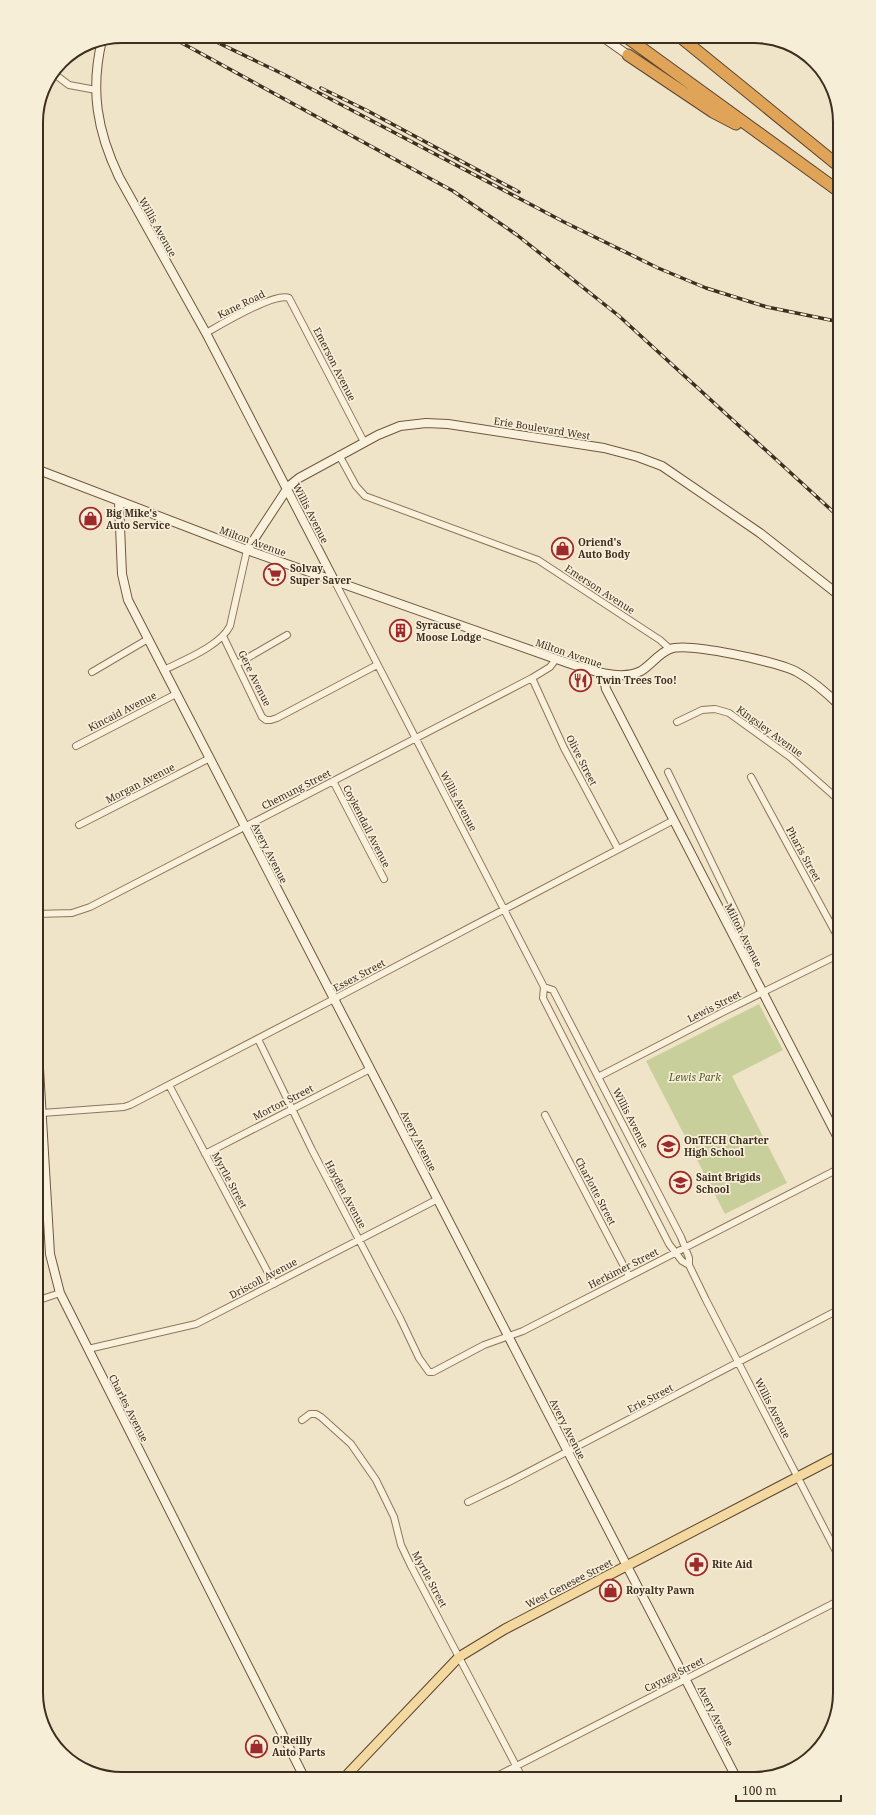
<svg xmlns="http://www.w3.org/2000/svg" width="876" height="1815" font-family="'Noto Serif',serif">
<rect width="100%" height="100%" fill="#f0e4c8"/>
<path fill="#c9cf9b" d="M759,1004l24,46 -51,26 55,107 -62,31 -79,-153z"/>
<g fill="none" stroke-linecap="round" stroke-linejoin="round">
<defs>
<path id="street" d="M53,73l16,12 27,5
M206,333c14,-8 69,-41 83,-35l75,144
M339,455l17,31 9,10 173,64 122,80 10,9
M334,580l210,407 -1,11 126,246 13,17 7,4
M223,636l39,81 4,3h5l6,-2 100,-53
M237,664l50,-29
M164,670c20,-10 56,-24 66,-44l17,-76
M92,672l56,-33
M532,678l32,70 54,101
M677,722l25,-12 13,-1 14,4 61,44 50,44
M76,746l100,-52
M668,772l73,151 -2,9 -4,6
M751,777l89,164
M333,781l51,98
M79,825l131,-67
M36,914l36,-1 18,-6 442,-229 18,-11 6,-8
M544,987l9,3 128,247 8,21v7l17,35 134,259
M258,1039l54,111 88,168 19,40 10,14h4l51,-27 39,-14 317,-163
M598,1077l127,-66 115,-57
M169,1085l105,199
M42,1113l82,-6 6,-2 204,-106 340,-179
M545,1115l84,161
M205,1154l165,-85
M36,1301l24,-8
M88,1349l108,-25 242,-125
M302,1420l8,-6h6l5,3 30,27 25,36 18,37 7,28 10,21 112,213
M468,1502l41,-20 331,-173
M776,1775l22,-11
M491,1779l349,-179"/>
<path id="secondary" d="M601,36l27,19
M102,40c-12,50 -5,91 17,137l87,156 128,247
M36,469l211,81 309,109c22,7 62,24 85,12 10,-6 18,-18 29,-22 18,-7 109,13 127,23 16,9 30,21 43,34
M119,502l3,72 6,26 609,1179
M247,550l42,-64 10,-8 79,-43 22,-9 26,-3 22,1 156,24 34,9 24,9 98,67 80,63
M603,673l3,16 234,453
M36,1018l14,236 10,39 245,486"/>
<path id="primary" d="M343,1779l116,-122 46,-28 335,-174"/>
<path id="highway" d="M625,36l215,156
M679,36l161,131
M628,55l85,57 23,12"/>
</defs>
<use href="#street" stroke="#8d765c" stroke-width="8"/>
<use href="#secondary" stroke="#6f573f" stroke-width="10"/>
<use href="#primary" stroke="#5b4430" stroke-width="11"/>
<use href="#highway" stroke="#5b4430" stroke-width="13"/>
<use href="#street" stroke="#faf1dc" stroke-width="6"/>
<use href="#secondary" stroke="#faf1dc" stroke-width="8"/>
<use href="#primary" stroke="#f3d9a0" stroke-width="9"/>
<use href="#highway" stroke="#e0a458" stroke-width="11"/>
<defs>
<path id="rail" d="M169,36l284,155 64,44 102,81 221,202
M204,36l81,39 279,147 94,46 48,20 61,19 73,15
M321,88l45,22 153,82"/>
</defs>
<use href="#rail" stroke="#3d2e20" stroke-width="3.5"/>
<use href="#rail" stroke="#f7eed8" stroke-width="2" stroke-dasharray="6" stroke-linecap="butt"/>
</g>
<defs>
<symbol id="shop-ring" viewBox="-11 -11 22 22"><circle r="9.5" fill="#f7eed8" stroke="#9e2a2b" stroke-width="1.5"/><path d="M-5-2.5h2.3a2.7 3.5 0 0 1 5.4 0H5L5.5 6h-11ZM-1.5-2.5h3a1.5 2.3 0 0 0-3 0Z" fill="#9e2a2b"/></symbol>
<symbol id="supermarket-ring" viewBox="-11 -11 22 22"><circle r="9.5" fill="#f7eed8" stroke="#9e2a2b" stroke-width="1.5"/><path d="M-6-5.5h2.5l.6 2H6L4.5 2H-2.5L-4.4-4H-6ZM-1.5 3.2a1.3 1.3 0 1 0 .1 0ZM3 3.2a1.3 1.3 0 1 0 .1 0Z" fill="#9e2a2b"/></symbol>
<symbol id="building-ring" viewBox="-11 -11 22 22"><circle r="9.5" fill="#f7eed8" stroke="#9e2a2b" stroke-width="1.5"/><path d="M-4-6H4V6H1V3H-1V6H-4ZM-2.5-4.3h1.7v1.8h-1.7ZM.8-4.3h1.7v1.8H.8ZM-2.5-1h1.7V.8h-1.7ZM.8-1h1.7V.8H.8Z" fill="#9e2a2b"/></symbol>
<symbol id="restaurant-ring" viewBox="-11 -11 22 22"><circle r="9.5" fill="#f7eed8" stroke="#9e2a2b" stroke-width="1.5"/><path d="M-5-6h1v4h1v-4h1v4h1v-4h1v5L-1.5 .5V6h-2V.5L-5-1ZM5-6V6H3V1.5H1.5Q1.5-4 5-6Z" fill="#9e2a2b"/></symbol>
<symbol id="school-ring" viewBox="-11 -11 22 22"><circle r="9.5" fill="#f7eed8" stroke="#9e2a2b" stroke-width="1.5"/><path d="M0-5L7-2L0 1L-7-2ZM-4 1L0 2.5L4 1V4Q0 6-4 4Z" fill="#9e2a2b"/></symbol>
<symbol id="pharmacy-ring" viewBox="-11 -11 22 22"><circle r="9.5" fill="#f7eed8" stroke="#9e2a2b" stroke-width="1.5"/><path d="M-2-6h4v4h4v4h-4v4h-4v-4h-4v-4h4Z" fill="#9e2a2b"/></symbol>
</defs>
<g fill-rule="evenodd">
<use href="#shop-ring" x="78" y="506" width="25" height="25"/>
<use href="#shop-ring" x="550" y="536" width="25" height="25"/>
<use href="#supermarket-ring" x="262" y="562" width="25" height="25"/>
<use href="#building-ring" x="388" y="618" width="25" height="25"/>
<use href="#restaurant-ring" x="568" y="668" width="25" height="25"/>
<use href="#school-ring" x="656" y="1134" width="25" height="25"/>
<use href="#school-ring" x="668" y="1170" width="25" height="25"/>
<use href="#pharmacy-ring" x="684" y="1552" width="25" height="25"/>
<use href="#shop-ring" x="598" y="1578" width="25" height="25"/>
<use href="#shop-ring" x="244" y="1734" width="25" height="25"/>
</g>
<g text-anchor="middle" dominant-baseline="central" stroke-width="3.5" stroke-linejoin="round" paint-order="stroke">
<g font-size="10" fill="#3d2e20" stroke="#f7eed8">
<text transform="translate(158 227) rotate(61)">Willis Avenue</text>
<text transform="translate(241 304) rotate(-26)">Kane Road</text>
<text transform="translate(335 364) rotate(63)">Emerson Avenue</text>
<text transform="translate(542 428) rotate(9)">Erie Boulevard West</text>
<text transform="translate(311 513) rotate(63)">Willis Avenue</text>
<text transform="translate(253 541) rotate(20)">Milton Avenue</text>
<text transform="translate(600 589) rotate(33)">Emerson Avenue</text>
<text transform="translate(569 653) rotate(19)">Milton Avenue</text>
<text transform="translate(255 678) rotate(64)">Gere Avenue</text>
<text transform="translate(122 711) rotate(-27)">Kincaid Avenue</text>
<text transform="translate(770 731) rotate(36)">Kingsley Avenue</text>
<text transform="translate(582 760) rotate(63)">Olive Street</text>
<text transform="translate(140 783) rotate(-27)">Morgan Avenue</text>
<text transform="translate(296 789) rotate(-27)">Chemung Street</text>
<text transform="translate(459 801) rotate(62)">Willis Avenue</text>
<text transform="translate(367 826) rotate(63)">Coykendall Avenue</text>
<text transform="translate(270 853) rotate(63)">Avery Avenue</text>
<text transform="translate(804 854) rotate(61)">Pharis Street</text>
<text transform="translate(744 935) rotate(63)">Milton Avenue</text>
<text transform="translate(359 975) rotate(-28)">Essex Street</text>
<text transform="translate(714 1006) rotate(-27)">Lewis Street</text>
<text transform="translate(283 1102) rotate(-27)">Morton Street</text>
<text transform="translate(631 1118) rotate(63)">Willis Avenue</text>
<text transform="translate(419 1141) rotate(63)">Avery Avenue</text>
<text transform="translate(230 1180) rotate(62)">Myrtle Street</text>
<text transform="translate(596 1191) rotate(62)">Charlotte Street</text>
<text transform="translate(346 1194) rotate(62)">Hayden Avenue</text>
<text transform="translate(623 1268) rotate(-27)">Herkimer Street</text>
<text transform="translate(263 1278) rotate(-28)">Driscoll Avenue</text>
<text transform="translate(650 1398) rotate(-28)">Erie Street</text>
<text transform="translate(129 1408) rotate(63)">Charles Avenue</text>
<text transform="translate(773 1408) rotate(63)">Willis Avenue</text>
<text transform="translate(568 1429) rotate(63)">Avery Avenue</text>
<text transform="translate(430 1579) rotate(62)">Myrtle Street</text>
<text transform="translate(569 1583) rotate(-27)">West Genesee Street</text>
<text transform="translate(674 1674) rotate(-27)">Cayuga Street</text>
<text transform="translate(716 1716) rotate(63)">Avery Avenue</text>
</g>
<g font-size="10" font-weight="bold" fill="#3d2e20" stroke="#f7eed8" text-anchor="start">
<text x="106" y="513">Big Mike's<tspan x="106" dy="12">Auto Service</tspan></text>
<text x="578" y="542">Oriend's<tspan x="578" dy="12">Auto Body</tspan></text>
<text x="290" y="568">Solvay<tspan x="290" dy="12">Super Saver</tspan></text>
<text x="416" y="625">Syracuse<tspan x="416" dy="12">Moose Lodge</tspan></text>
<text x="596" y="680">Twin Trees Too!</text>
<text x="684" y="1140">OnTECH Charter<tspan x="684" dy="12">High School</tspan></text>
<text x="696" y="1177">Saint Brigids<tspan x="696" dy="12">School</tspan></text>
<text x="712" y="1564">Rite Aid</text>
<text x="626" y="1590">Royalty Pawn</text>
<text x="272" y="1740">O'Reilly<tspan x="272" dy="12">Auto Parts</tspan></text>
</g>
<g font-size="10" font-style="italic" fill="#4d5a26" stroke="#f7eed8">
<text x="695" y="1077">Lewis Park</text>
</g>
</g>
<path d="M0 0H876V1815H0ZM122 43H754A79 79 0 0 1 833 122V1693A79 79 0 0 1 754 1772H122A79 79 0 0 1 43 1693V122A79 79 0 0 1 122 43Z" fill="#f7eed8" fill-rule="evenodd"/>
<path fill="none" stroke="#3d2e20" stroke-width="2" d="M122 43H754A79 79 0 0 1 833 122V1693A79 79 0 0 1 754 1772H122A79 79 0 0 1 43 1693V122A79 79 0 0 1 122 43Z"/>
<path d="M736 1795v6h105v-6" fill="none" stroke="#3d2e20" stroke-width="2"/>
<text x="742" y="1795" font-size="12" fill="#3d2e20" stroke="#f7eed8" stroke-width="3" paint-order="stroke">100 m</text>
</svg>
